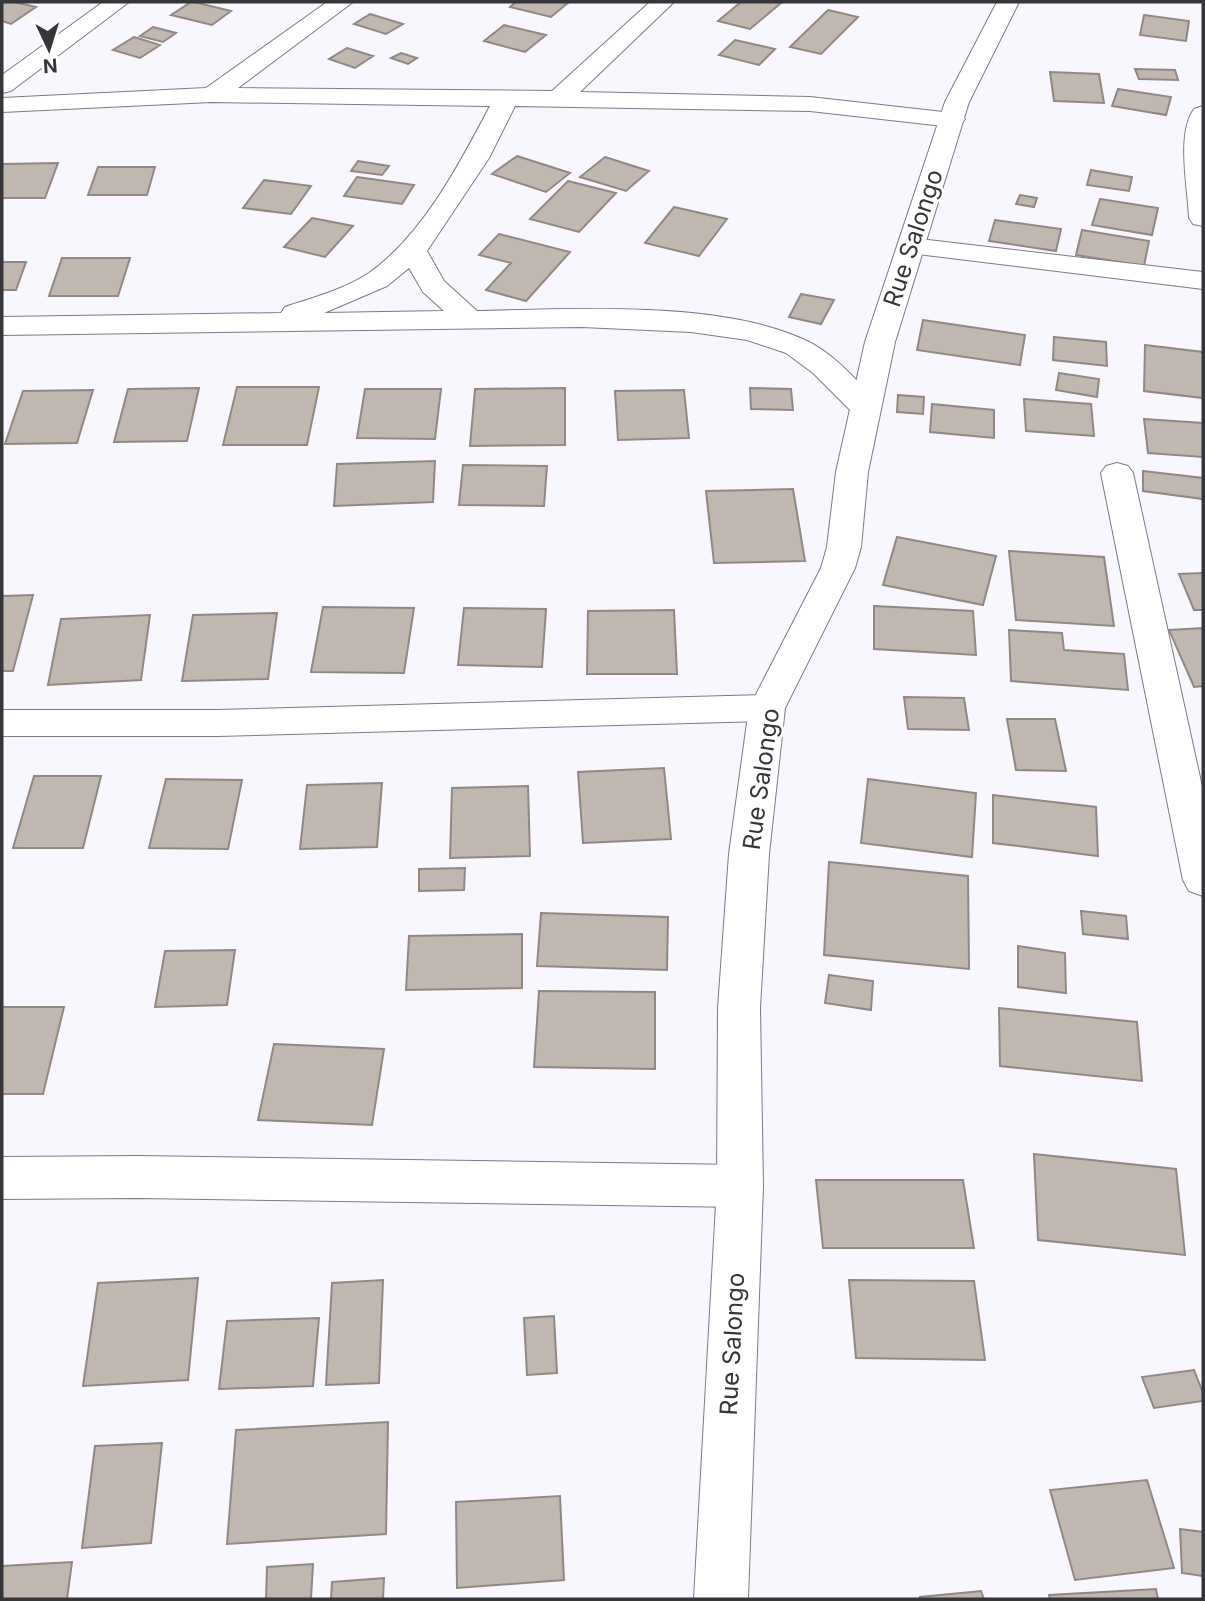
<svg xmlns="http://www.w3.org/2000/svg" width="1205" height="1601" font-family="Inter,sans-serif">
<rect width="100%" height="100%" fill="#f9f7fe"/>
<path fill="#c1b7b1" stroke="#928883" stroke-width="2" d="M2,2h12l22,5 -25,17 -9,-3z
M191,2h3l37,9 -19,14 -41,-10z
M516,2h53l-18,15 -41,-10z
M741,2h36l4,1 -31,26 -32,-8z
M828,10l30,7 -37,37 -31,-7z
M370,14l33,10 -17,10 -32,-10z
M1144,15l45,6 -3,20 -46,-6z
M504,25l42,10 -21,17 -41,-11z
M153,27l23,6 -13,9 -23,-6z
M134,37l26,8 -20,13 -27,-8z
M735,40l40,9 -16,16 -40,-10z
M347,48l26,8 -18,12 -26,-9z
M401,53l16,5 -9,6 -17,-6z
M1135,69l40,1 3,10 -39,-1z
M1050,72l49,2 5,29 -50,-2z
M1118,89l53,8 -5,18 -54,-9z
M517,156l53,17 -24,19 -54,-18z
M605,157l44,14 -23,20 -46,-14z
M358,161l31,5 -7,9 -31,-4z
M58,163l-13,35h-43v-34z
M98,167h57l-8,28h-59z
M1091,170l41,7 -3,14 -42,-6z
M357,177l57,8 -12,19 -58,-8z
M264,180l47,6 -20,28 -48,-6z
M568,181l48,12 -37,39 -49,-13z
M1020,195l17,3 -3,9 -18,-3z
M1100,199l58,9 -6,27 -60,-10z
M674,207l53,12 -28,37 -54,-13z
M312,218l41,8 -28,31 -41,-10z
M995,220l66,9 -5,22 -67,-10z
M1082,230l67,11 -5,25 -68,-11z
M499,234l71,18 -44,49 -40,-11 25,-27 -32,-8z
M62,258h68l-12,38h-69z
M2,262h24l-10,28h-14z
M801,294l33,6 -13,24 -32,-7z
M923,320l102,15 -5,30 -103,-15z
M1054,337l52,5 1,24 -54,-6z
M1145,345l58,7v46l-59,-7z
M1059,373l40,6 -2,18 -41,-7z
M237,387h82l-12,58h-84z
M199,388l-12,53 -73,1 14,-53z
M565,388v57l-95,1 5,-57z
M750,388l41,1 2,21 -42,-1z
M365,389h76l-6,50 -78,-1z
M93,390l-16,53 -72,1 18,-53z
M684,390l5,48 -71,2 -3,-49z
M898,395l26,2 -1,17 -26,-2z
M1024,399l67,5 3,32 -68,-5z
M932,404l62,6v28l-64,-6z
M1144,419l59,4v34l-55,-4z
M435,461l-2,41 -99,4 3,-42z
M463,465l84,1 -3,40 -85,-1z
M1143,471l60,7v21l-60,-8z
M793,489l12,72 -91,2 -8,-72z
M897,537l99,19 -13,49 -100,-20z
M1009,551l95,6 10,69 -98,-6z
M1203,573v37h-9l-15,-36z
M33,595l-20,76h-11v-75z
M874,606l99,5 3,44 -102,-6z
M323,607l91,1 -10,65 -93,-1z
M464,608l82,1 -4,58 -84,-2z
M674,610l3,64h-90l1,-63z
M277,613l-9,66 -86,2 11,-66z
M150,615l-9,65 -93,5 13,-66z
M1203,628v58l-9,1 -25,-57z
M1009,630l53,3 2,17 60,4 4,36 -117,-9z
M904,697l60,1 5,32 -61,-1z
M1007,719h48l11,52 -50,-1z
M664,768l7,71 -88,4 -5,-71z
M34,776h67l-18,72h-70z
M166,779l76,1 -14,69 -79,-1z
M868,779l108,14 -4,64 -111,-14z
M382,783l-5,64 -77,2 7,-64z
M528,786l2,70 -80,2 2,-70z
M993,795l103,12 2,49 -105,-13z
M829,862l139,14 1,93 -145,-14z
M465,868l-1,22 -45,1v-22z
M1081,911l45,5 2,23 -45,-5z
M541,913l127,4 -1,53 -130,-4z
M522,934v54l-116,2 3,-54z
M1018,946l47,7 1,40 -48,-6z
M235,950l-8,55 -72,2 10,-56z
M829,975l44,6 -2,29 -46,-7z
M539,991l116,1v77l-121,-2z
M2,1007h62l-21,87h-41z
M999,1008l138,14 5,59 -142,-15z
M274,1044l110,5 -12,76 -114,-5z
M1034,1154l142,15 9,86 -147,-15z
M816,1180h147l11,68h-151z
M198,1278l-10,102 -105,6 15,-103z
M383,1280l-4,103 -53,2 6,-102z
M849,1280l125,1 11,79 -129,-2z
M554,1316l3,57 -30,2 -3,-57z
M319,1318l-6,68 -94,3 8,-68z
M1194,1370l9,23v8l-49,7 -12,-31z
M388,1422l-2,112 -159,10 9,-114z
M162,1443l-11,100 -69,5 13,-102z
M1147,1480l27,88 -99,12 -25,-90z
M560,1496l4,84 -107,8 -1,-86z
M1180,1529l23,3v44l-21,-3z
M72,1562l-5,37h-65v-33z
M313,1564l-2,35h-45l1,-32z
M384,1578l-1,21h-52l1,-17z
M1156,1589l2,10h-108l-1,-4z
M981,1591l3,8h-64v-2z"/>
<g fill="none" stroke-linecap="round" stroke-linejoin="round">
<defs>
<path id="minor" d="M103,2h26l-118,89 -9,2v-18z
M327,2h26l-115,86 314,3 98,-89h24l-94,90 230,5 151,17 4,5 -4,5 -9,3 -142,-16 -295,-5 -26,52 -62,93 17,30 33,30c94,-2 246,-11 330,30 27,13 48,38 69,59l4,7 -4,7 -11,2 -11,-2 -41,-41 -27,-20 -39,-13 -56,-8 -109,-5 -580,8v-18l279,-4 4,-6c27,-9 60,-18 84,-34 54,-38 91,-110 121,-167l-278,-4 -210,10v-14l204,-10zM409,268l14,24 21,19 -120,2 63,-27z
M1203,106v120l-10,-2 -4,-6c-1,-30 -13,-84 5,-109z
M911,238l292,34v17l-302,-37 -4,-6 4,-6z
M1117,463l11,3 5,7 70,318v105l-14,-5 -6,-11 -82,-407 5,-7z
M767,695l13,4 5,9 -5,9 -13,4 -550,15h-215v-26h215z
M138,1156l602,9 16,6 7,15 -7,15 -16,6 -602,-9 -136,1v-42z"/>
<path id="tertiary" d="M997,2h22l-50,100 -74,240 -27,130 -7,75 -6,21 -70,140 -16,146 -9,154 3,178 -15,413h-54l23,-413 1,-178 11,-154 20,-146 72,-140 6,-21 9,-75 29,-130 80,-240z"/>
</defs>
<use href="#minor" stroke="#7c7a84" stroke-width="2"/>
<use href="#tertiary" stroke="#7c7a84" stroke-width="2"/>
<use href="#minor" fill="#fff" fill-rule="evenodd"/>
<use href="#tertiary" fill="#fff" fill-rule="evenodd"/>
</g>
<g text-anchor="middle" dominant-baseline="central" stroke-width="6" stroke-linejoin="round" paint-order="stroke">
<g font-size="24" fill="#363539" stroke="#fff">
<text transform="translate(913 238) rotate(-72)">Rue Salongo</text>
<text transform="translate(761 779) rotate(-82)">Rue Salongo</text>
<text transform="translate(732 1344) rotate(-87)">Rue Salongo</text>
</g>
</g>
<rect width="1205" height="1601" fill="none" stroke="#363539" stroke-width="7"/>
<g transform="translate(49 49) rotate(176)" stroke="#ffffff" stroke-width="5" paint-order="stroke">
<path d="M0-5L12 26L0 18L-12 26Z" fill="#363539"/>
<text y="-10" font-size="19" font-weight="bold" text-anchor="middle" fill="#363539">N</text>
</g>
</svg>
